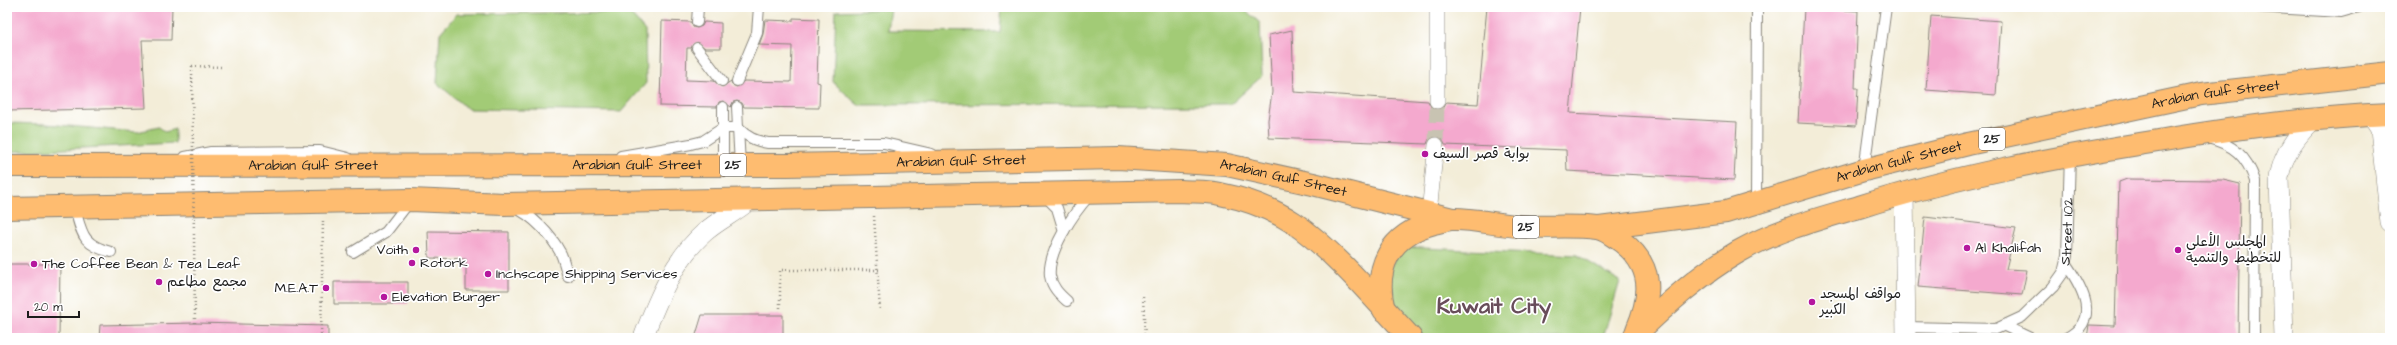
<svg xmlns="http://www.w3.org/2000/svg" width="2397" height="345" font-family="'Architects Daughter','Playpen Sans Arabic',sans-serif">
<rect width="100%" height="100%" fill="#fff"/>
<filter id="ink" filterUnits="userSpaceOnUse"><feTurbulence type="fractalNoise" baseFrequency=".025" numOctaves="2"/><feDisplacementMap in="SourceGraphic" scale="8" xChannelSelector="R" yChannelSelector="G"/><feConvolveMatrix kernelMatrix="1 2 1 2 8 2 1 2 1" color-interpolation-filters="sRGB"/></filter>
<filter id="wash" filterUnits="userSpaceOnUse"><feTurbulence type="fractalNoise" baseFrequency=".012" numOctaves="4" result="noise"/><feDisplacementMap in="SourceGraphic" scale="16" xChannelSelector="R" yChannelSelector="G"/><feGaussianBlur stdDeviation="0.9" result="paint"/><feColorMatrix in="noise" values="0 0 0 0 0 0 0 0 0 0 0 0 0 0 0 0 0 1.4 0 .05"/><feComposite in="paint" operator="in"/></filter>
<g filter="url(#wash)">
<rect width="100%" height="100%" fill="#f3edd8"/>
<path fill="#a2cb76" stroke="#5f7449" d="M1002,7h240l18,16 2,53 -31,28 -373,1 -25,-23 3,-71 55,-2 -3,22 112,1z
M629,12l16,19 1,52 -25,29 -153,-3 -31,-26 3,-50 17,-19z
M7,123l39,1 91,8 22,-5 6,5 10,-3v14l-168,9z
M1401,247l176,8 43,26 -16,53 -5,4h-185l-27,-28v-37z"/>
<g id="blocks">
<path fill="#f4a9ce" d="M7,7h165l-1,33h-29l4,68 -139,3z
M1487,7h93l-10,106 167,9 -3,58 -167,-9 -1,-21 -121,-5 -3,-7 -5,-2 -8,3 -2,5 -158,-6 -1,-18 4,-28 -3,-57 23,-5 2,62 134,9 4,8 5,1 5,-1 4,-7 32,2z
M1804,8l54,3 -3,77h3l-2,38 -58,-3z
M1931,16l70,5 -5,74 -70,-5z
M793,18l26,1 -2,63 3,1 -1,25 -75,-1 -2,-4 -5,-2 -4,1 -2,5 -8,-6 -4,1 -2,5 -57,-1 2,-85 29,1 2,5 4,1 5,-2 2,-4 17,1v25h-16l-8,-6 -6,6h-4l-1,32 28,1 8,6 9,-6 1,4 5,2 7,-6 47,1 1,-36 -33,-1 4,-11 2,-14 28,1z
M2127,179l96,1 17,4 -2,154h-151l2,-13 26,1 4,-144z
M1925,217l91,11 -10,41 21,1 -5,25 -104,-8z
M428,231l81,1v58h-43v-31l-37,-1z
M7,264h53l-1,74h-52z
M334,282h74v22h-74z
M702,315h81v23h-88z
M195,323l133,3v12h-229l1,-13z"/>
</g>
</g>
<g filter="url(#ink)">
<use href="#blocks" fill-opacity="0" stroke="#88847a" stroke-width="1"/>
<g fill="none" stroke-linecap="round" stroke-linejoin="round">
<path stroke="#c8c3b2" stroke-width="15" stroke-dasharray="15 8" stroke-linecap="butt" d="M1436,145l1,-44"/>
<defs>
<g id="service">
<path d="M2257,7l84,5 18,-5"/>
<path d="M697,22l1,-15"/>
<path d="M697,48l25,33"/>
<path d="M737,81l20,-48 2,-26"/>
<path d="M737,107l1,21c9,9 17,13 30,15h116l48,11"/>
<path d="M2207,138c26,6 40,18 48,43l-1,157"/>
<path d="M621,156l70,-12 12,-3 20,-13h15l2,37"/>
<path d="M185,157l26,-5 109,-1 28,7"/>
<path d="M723,165v-58"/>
<path d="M1864,170l22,-163"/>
<path d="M1044,195l13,13 7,23"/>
<path d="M1756,202l1,-195"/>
<path d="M74,206c8,26 7,39 37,46"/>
<path d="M515,208c17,7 36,27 45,44 4,7 5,16 8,24"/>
<path d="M353,252l33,-20 24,-31"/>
<path d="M2066,264c16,23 36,56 0,74"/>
<path d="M1067,301c-8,-7 -15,-14 -17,-25 -3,-24 24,-64 40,-81"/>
<path d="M2005,326l25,12"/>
<path id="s1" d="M1906,327l90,2 26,-12 31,-30 10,-14 4,-17 3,-101"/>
</g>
<path id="pedestrian" d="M1437,101v-94
M1429,213l7,-68"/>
<path id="minor" d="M2370,114l10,15 10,94
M1904,192l2,146
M643,338c14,-37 31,-79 62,-106 14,-12 31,-20 45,-32
M2284,338l-5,-160c4,-25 18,-43 36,-60"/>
<g id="primary">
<path id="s2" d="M7,166l781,-1 330,-7 109,7 86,19 139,35"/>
<path d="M7,208l404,-8 93,4 677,-13c13,1 27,0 39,3 25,5 53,15 74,29 43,30 81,77 117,115"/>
<path id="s3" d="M1599,228l127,-16 138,-42 104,-26 233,-50 189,-21"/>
<path d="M1384,310c-11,-43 6,-76 50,-87 6,-1 12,-4 18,-4 19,-1 46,6 67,7 25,2 53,-1 78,2 8,1 18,9 24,13 33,25 31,54 16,89"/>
<path d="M1635,335c32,-31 65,-61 103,-83 38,-22 80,-33 121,-45 97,-31 198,-50 299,-66 77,-13 154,-24 232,-27"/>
</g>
</defs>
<use href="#service" stroke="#88847a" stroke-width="12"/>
<use href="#pedestrian" stroke="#88847a" stroke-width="16"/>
<use href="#minor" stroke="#88847a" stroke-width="20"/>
<use href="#primary" stroke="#88847a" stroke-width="24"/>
<path stroke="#88847a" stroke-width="2.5" stroke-dasharray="1 3" stroke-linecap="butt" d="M192,66l31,1
M874,216l6,95
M1143,297l2,41
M780,308v-38h99
M321,338l2,-118"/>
<use href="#service" stroke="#fff" stroke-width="10"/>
<use href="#pedestrian" stroke="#fff" stroke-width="15"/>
<use href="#minor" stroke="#fff" stroke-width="19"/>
<use href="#primary" stroke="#febc70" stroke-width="22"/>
<path stroke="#88847a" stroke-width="2.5" stroke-dasharray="1 3" stroke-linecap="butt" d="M192,66l3,257"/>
</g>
</g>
<g fill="#b5179e" stroke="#fff" stroke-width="1.5">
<circle cx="1425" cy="154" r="4"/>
<circle cx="1967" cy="248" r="4"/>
<circle cx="416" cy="250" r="4"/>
<circle cx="2178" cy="250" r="4"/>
<circle cx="412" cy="263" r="4"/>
<circle cx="34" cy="264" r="4"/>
<circle cx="488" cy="274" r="4"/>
<circle cx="159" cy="282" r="4"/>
<circle cx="326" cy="288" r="4"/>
<circle cx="384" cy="297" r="4"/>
<circle cx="1812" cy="302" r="4"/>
</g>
<g text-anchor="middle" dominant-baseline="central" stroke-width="3.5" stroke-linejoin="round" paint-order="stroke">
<g fill="#fff" stroke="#606060" stroke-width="1">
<rect x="1979" y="128" width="26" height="22" rx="3"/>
<rect x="720" y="154" width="26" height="22" rx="3"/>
<rect x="1513" y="216" width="26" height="22" rx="3"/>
</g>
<g font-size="13" font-weight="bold" fill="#1c1c1c">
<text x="1992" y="139">25</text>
<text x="733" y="165">25</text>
<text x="1526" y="227">25</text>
</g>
<g font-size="14" fill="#1c1c1c" stroke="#fff">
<text stroke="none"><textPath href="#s3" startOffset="632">Arabian Gulf Street</textPath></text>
<text stroke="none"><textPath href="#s2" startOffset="954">Arabian Gulf Street</textPath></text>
<text stroke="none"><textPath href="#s3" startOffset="308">Arabian Gulf Street</textPath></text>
<text stroke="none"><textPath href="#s2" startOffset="630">Arabian Gulf Street</textPath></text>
<text stroke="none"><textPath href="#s2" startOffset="306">Arabian Gulf Street</textPath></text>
<text stroke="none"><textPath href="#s2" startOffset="1278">Arabian Gulf Street</textPath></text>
<text stroke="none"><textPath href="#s1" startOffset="221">Street 102</textPath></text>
</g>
<g font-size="14" fill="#1c1c1c" stroke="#fff" text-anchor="start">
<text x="1433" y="154">بوابة قصر السيف</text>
<text x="2186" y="242">المجلس الأعلى<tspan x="2186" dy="16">للتخطيط والتنمية</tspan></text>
<text x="1975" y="248">Al Khalifah</text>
<text x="408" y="250" text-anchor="end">Voith</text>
<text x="420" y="263">Rotork</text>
<text x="42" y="264">The Coffee Bean &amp; Tea Leaf</text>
<text x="496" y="274">Inchscape Shipping Services</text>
<text x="167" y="282">مجمع مطاعم</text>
<text x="318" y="288" text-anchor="end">M.E.A.T</text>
<text x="1820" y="294">مواقف المسجد<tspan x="1820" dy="16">الكبير</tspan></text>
<text x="392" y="297">Elevation Burger</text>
</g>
<g font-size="22" font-weight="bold" fill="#684d5a" stroke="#fff">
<text x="1494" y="306">Kuwait City</text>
</g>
</g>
<rect width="2397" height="345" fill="none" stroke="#fff" stroke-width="24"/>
<path d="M28 311v6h51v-6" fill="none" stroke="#1c1c1c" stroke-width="2"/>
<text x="34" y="311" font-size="12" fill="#1c1c1c" stroke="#ffffff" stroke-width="3" paint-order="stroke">20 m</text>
</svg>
